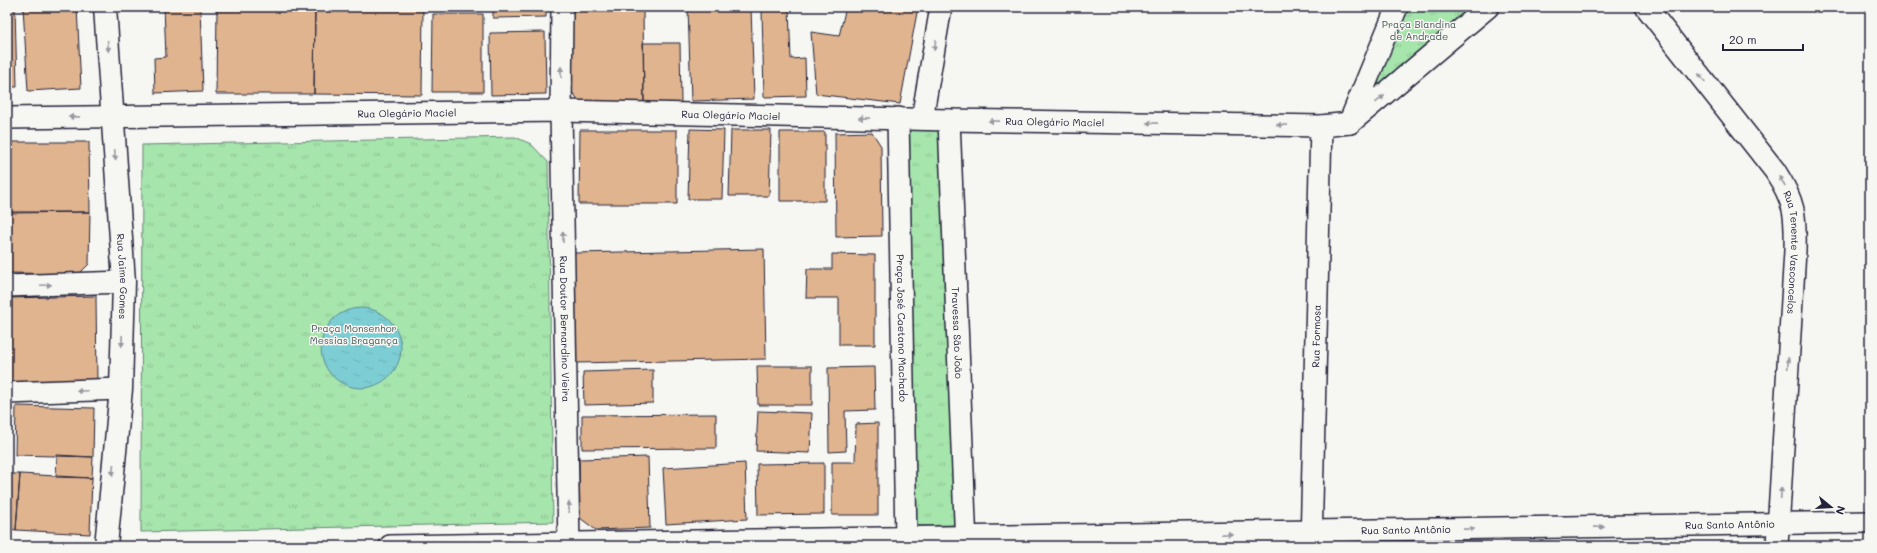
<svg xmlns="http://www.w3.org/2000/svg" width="1877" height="553" font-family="Mali,sans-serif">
<defs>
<pattern id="park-tufts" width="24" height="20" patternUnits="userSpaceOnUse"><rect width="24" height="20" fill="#a6e5ac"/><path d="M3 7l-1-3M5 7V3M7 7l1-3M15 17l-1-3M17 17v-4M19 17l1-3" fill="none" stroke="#8fc495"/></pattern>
<pattern id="water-ripples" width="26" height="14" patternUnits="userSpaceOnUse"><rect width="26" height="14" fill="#7dced4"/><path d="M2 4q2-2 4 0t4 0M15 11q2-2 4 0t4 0" fill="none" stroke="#6cb1b7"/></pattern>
</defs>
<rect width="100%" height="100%" fill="#f6f6f2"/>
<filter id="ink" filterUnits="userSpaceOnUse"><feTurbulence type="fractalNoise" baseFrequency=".025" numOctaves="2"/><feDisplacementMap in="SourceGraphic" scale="8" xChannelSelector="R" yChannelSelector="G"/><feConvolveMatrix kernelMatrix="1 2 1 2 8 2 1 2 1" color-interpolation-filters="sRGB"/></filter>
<g filter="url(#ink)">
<path fill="url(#park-tufts)" stroke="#648474" d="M1403,7h76l-118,102z
M943,127l11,398 -39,1 -10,-398z
M515,137l16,7 17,18 5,360 -412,10 1,-387z"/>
<path fill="url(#water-ripples)" stroke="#598997" d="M321 348a40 40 0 1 1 80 0a40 40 0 1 1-80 0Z"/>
<path fill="#dfb48f" stroke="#22223b" d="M23,7h54l4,81 -53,3z
M164,7h36l3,84 -48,2 -1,-35 12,-1z
M217,7h98l-1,87h-98z
M315,7h108l-1,88 -108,-1z
M493,7h53v10l-53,1z
M571,7h72l1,96 -62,1 -11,-13z
M688,7h63l3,92 -63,2z
M846,7h72l-18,97 -84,-10 -5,-62 28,4z
M7,8h8l2,79h-10z
M789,9l2,50 14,-1 1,38 -42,1 -2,-87z
M433,14h50v78h-51z
M545,32l1,62 -55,1 -1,-62z
M643,43h37l1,60h-37z
M690,129l34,1 -2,69h-34z
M580,130h97v74h-98z
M731,130h40l-2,66h-40z
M780,132h45v69h-45z
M872,132l9,14 1,90 -46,1 -1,-104z
M7,142h82l1,70 -83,1z
M7,212h83l-1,52 -10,10 -72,-1z
M764,249l2,110 -190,4 -2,-110z
M832,254l43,1v90h-36v-47h-33l1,-29h25z
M96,296l1,87 -90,2v-87z
M757,366h55v39h-54z
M874,367l1,43 -30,1 1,40 -17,1 -1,-84z
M653,370v33l-69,2 -1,-33z
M16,406l78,2 -1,49 -78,-2z
M758,411l54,2 -2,40 -54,-2z
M716,414v34l-134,1v-34z
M878,423v92h-46v-53h23l1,-38z
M57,455l36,2 -1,21 -36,-1z
M648,457l2,71 -54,2 -16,-12 -1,-59z
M745,463l2,56 -81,5 -3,-56z
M824,463v51l-66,1 -1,-51z
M7,474h13l-4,56 -9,-1z
M20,474l72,4 -2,56 -74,-4z"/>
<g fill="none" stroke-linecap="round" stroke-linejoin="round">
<defs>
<g id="minor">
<path id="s1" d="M562,7l-1,104 8,435"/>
<path id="s2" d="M1646,7l129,164c20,31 21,44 20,80l-18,295"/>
<path id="s3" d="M7,118l554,-7 388,9 372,6 29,-3"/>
<path id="s4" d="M898,118l8,420"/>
<path d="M922,119l19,-112"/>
<path id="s5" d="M949,120l17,426"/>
<path d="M1350,121l47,-114"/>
<path d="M1350,123l138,-116"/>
<path d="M7,286l117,-4"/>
<path d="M7,393l114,-4"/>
<path id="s6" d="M390,546l1480,-24"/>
<path id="s7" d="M1311,546l10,-420"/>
</g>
<g id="tertiary">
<path id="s8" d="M105,7l19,275 -3,107 -15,157"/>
</g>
</defs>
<use href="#minor" stroke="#22223b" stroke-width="24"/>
<use href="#tertiary" stroke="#22223b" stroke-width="25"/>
<use href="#minor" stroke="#f6f6f2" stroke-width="21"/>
<use href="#tertiary" stroke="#f6f6f2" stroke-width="22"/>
</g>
<defs><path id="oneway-solid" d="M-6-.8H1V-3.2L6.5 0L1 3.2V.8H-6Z"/></defs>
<g fill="#9797a0">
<use href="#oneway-solid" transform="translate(935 45) rotate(100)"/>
<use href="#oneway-solid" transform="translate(108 46) rotate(86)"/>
<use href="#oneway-solid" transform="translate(561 72) rotate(-90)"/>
<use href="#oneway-solid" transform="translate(1702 78) rotate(-128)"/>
<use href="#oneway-solid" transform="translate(1380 99) rotate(-39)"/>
<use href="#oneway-solid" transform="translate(74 117) rotate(179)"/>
<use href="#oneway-solid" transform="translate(864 118) rotate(-179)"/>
<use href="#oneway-solid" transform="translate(994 121) rotate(-179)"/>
<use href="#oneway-solid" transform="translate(1152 123) rotate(-179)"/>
<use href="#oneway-solid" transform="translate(1282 125) rotate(-179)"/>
<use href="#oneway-solid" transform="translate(115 155) rotate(86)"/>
<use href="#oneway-solid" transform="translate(1782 181) rotate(-123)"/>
<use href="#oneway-solid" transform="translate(563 237) rotate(-91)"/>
<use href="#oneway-solid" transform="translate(46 285) rotate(-2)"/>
<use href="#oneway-solid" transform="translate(122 341) rotate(92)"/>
<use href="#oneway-solid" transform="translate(1788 363) rotate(-87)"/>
<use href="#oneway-solid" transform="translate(82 391) rotate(178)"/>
<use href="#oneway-solid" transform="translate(113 470) rotate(95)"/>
<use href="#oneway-solid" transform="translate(1781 493) rotate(-87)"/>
<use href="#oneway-solid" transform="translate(569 507) rotate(-91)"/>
<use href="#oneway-solid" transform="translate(1599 527) rotate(-1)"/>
<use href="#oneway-solid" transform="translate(1469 529) rotate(-1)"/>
<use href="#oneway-solid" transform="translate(1227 534) rotate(-1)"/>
</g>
</g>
<g text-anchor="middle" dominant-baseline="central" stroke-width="3" stroke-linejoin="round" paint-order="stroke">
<g font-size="10" fill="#4a5c5d" stroke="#f6f6f2">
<text x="1419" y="24">Praça Blandina<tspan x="1419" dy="12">de Andrade</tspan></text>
<text x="354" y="328">Praça Monsenhor<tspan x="354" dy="12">Messias Bragança</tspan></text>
</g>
<g font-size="10" fill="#22223b" stroke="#f6f6f2">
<text stroke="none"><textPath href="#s3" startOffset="400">Rua Olegário Maciel</textPath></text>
<text stroke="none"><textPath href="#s3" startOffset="724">Rua Olegário Maciel</textPath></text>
<text stroke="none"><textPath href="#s3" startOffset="1048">Rua Olegário Maciel</textPath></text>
<text stroke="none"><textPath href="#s2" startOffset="294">Rua Tenente Vasconcelos</textPath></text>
<text stroke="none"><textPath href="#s8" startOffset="270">Rua Jaime Gomes</textPath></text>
<text stroke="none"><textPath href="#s4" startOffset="210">Praça José Caetano Machado</textPath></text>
<text stroke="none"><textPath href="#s1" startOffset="322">Rua Doutor Bernardino Vieira</textPath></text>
<text stroke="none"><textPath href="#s5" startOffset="213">Travessa São João</textPath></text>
<text stroke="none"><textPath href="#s7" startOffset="210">Rua Formosa</textPath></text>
<text stroke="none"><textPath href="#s6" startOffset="1340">Rua Santo Antônio</textPath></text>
<text stroke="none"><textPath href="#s6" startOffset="1016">Rua Santo Antônio</textPath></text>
</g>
</g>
<rect width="1877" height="553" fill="none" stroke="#f6f6f2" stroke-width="24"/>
<rect x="12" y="12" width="1853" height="529" fill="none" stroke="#22223b" stroke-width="1.5" filter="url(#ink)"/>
<g transform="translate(1831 507) rotate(108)" stroke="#f6f6f2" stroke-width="3" paint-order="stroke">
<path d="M0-3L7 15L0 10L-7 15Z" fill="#22223b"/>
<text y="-6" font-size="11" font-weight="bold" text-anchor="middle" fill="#22223b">N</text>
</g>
<path d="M1723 44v6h80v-6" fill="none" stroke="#22223b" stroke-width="2"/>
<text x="1729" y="44" font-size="12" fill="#22223b" stroke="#f6f6f2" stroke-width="3" paint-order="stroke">20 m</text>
</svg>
